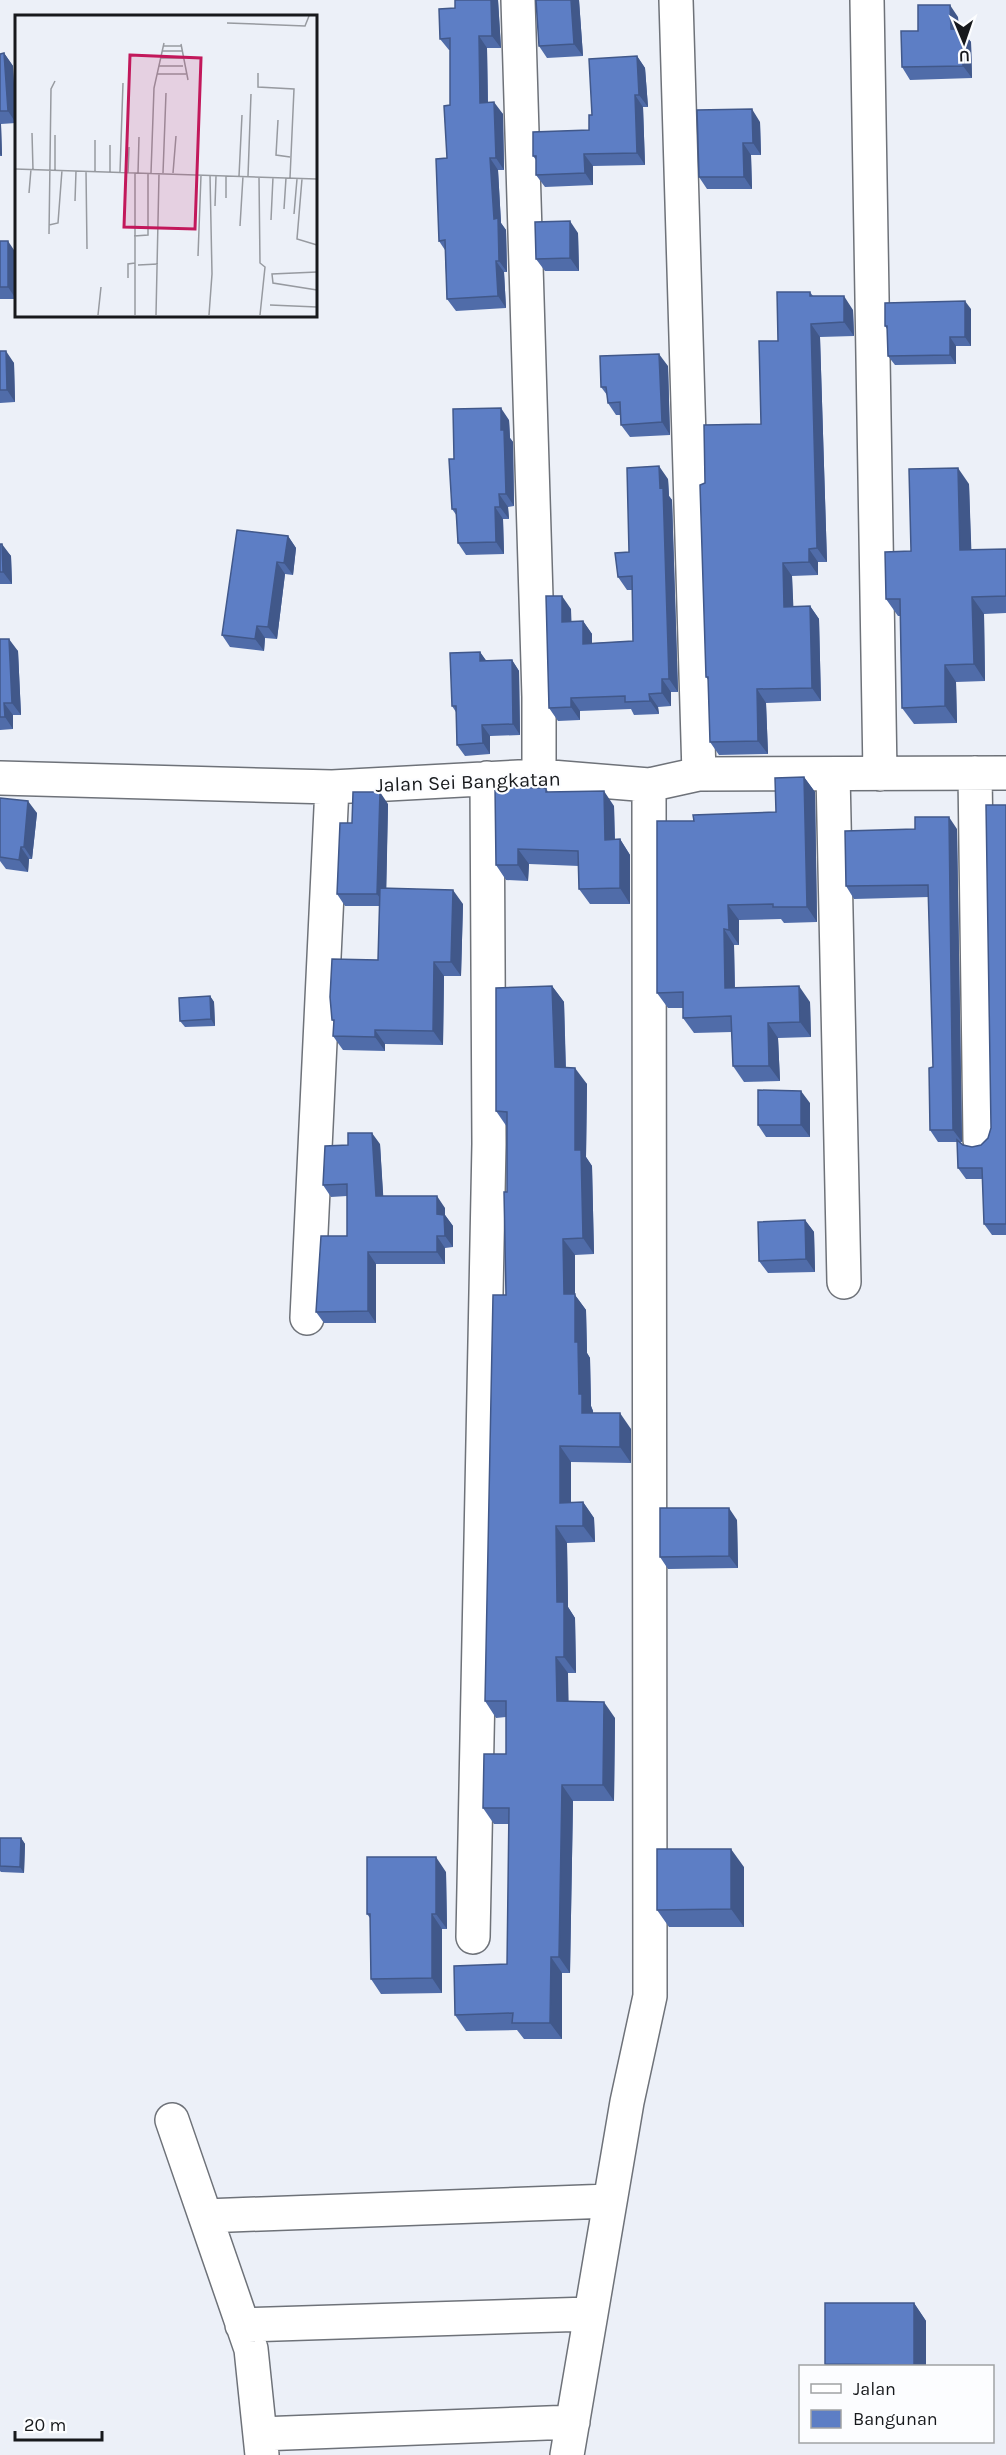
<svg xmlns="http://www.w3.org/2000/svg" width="1006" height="2455" font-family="Karla,sans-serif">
<rect width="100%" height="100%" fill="#ecf0f8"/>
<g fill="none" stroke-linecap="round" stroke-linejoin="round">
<defs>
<path id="minor" d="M518,0l21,697v79
M676,0l23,774
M867,0l13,774
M975,773l5,367
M833,774l11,508
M0,778l332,9 207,-11 110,9 50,-11 307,-1
M307,1318l25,-531
M473,1937l16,-793 -2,-366
M172,2120l79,229 11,106
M205,2216l405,-15
M242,2325l348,-11
M260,2434l313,-12
M567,2455l60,-353 23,-106 -1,-1211"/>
</defs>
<use href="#minor" stroke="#6e7279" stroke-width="36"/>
<use href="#minor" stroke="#fff" stroke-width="33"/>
</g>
<path fill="#506ca9" d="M455,0h43l3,48h-14l1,55 15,11 1,56h-6l3,53 5,7 1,42h-3l2,36 -50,3 -9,-12 -2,-49 -6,-9 8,-83 3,-53v-55h-1l-9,-11 15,-31z
M579,0l4,56 -36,2 -8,-12z
M958,17l1,12 12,13 1,36 -62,2 -8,-13 16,-36z
M4,53l9,13 3,57 -15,1 1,32h-2v-102z
M637,56l8,12 3,39h-5l2,58 -52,1v19l-48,2 -9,-12v-15l-3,-4 56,-26 3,-15z
M760,122l1,33h-10l1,34h-45l-8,-12z
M578,233l1,38h-34l-9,-12z
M0,241l16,58h-16z
M810,292l3,4 40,14 1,26 -34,1 7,225h-9v13l-26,1 1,30h17l9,13 2,82 -55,2 2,51 -49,1 -9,-13 -1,-61 -3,-4 -1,-194 56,-59 17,-83z
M971,309v37h-15v18l-61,1 -7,-9 -1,-27 -2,-3z
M0,351l14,12 1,39 -15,1z
M668,366l2,69 -40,2 -9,-12v-10h-5l-8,-12 -1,-8 -6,-8z
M509,420l1,18 3,4 1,64 -6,1 1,12h-6l1,35 -38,1 -8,-12 -1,-27 -5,-7 2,-50z
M668,479l1,17 3,4 6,192h-7v14l-13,1 1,7 -25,1 -3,-6 -51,2v9l-22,1 -9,-13 22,-99v12h12l9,13v9l41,-2 -1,-51h-5l-9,-13 11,-25z
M969,484l2,66 35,-1v64l-22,1 1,67 -29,1 1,41 -43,1 -12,-16 -2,-92h-2l-12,-17 25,-48z
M288,536l8,12 -3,27 -8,-1 -8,65 -12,-1 -1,13 -34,-4 -8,-12z
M0,544l11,12 1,28h-12z
M0,639l18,12 3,64h-8v14l-13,1z
M480,652l6,9 26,-1 7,11 1,64 -30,1v18l-25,2 -8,-11 -1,-33 -4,-6z
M804,777l11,15 2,130 -33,1 -3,-4 -42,1v25h-5l1,43 75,14 1,35 -33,1 2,43 -36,1 -11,-16 -1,-34 -38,1 -11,-15v-10h-15l-11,-15 37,-172 82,-9z
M546,788l2,4 66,14 1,33h5l10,16v49h-40l-11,-15v-23l-50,-2 -1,17 -22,-1 -10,-15z
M0,798l37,15 -5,46h-3l-1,13 -22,-3 -6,-8z
M388,804l-2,84 77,16 -2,72h-17l-1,69 -58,-1v7l-42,-1 -10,-14 1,-14 -2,-2 46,-60 2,-54h-35l-8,-12 15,-71z
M1006,805v430h-14l-8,-11 -1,-45h-17l-8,-11 -1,-26h-19l-8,-12 3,-63 -4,-170 -75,2 -8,-13 111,-57 5,313h-2l3,3 9,2 9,-2 7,-7 3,-10z
M552,986l12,16 2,66 21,16 -1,73 6,9 2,88 -19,1v40l11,15 1,43 3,5 1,48 2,5v2l38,16v34l-60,-1v40h12l11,16 1,24 -28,1 1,64 7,11 1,55h-8v29l47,16 -1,83h-41l-3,172h-8v66h-38l-7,-9 -51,1 -11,-16 52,-51 2,-140h-15l-11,-16 23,-54v-37l-10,1 -11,-17 21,-406 1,-103v-65l-11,-16z
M210,996l4,6 1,24 -30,1 -5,-6z
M810,1103v34h-44l-8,-12z
M380,1144l3,52 62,12v7l8,11v21l-8,1v16h-69v59h-52l-8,-11 31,-76v-40l-16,1 -8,-12z
M805,1220l9,12 1,40 -47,1 -9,-12z
M737,1520l1,48 -70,1 -8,-12z
M0,1838h21l4,6 -1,29 -23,-1 -1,-1z
M744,1867v60h-75l-12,-17z
M446,1872l1,57h-5v64l-61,1 -10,-15 -1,-61 -3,-4z
M914,2303l12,18v46h-100l-1,-3z"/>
<path fill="#41588a" d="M491,0h7l3,48 -9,-12z
M571,0h8l4,56 -9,-12z
M950,5l8,12 1,25 -8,-13z
M962,30l9,12 1,36 -9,-12z
M479,36l8,12 1,67 -8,-12z
M4,53l9,13 3,57 -8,-12z
M637,56l8,12 3,39 -9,-12z
M635,95l8,12 2,58 -8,-12z
M494,102l9,12 1,56 -8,-12z
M752,109l8,13 1,33 -8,-12z
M0,123l1,1 1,32 -2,-2z
M743,143l8,12 1,34 -8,-12z
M584,154l9,12v19l-8,-12z
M490,158l8,12 3,53 5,7 1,42 -8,-11 -5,-42z
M570,221l8,12 1,38 -9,-13z
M8,241l8,12v46l-8,-12z
M496,261l8,11 2,36 -8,-12z
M844,296l9,14 1,26 -10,-14z
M965,301l6,8v37l-6,-9z
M811,324l9,13 7,225 -10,-14z
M950,337l6,9v18l-6,-9z
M6,351l8,12 1,39 -8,-12z
M659,354l9,12 2,69 -8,-13z
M501,408l8,12 1,18 3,4 1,64 -8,-12 -5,-64z
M659,466l9,13 1,17 3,4 6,192 -9,-13z
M958,468l11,16 3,83 -12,-17z
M499,494l9,13 1,12 -9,-12z
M495,507l8,12 1,35 -8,-12z
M288,536l8,12 -3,27 -9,-12z
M2,544l9,12 1,28 -9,-12z
M809,549l9,13v13l-9,-13z
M277,562l8,12 -8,65 -9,-12z
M783,563l9,13 2,44 -10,-13z
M562,596l9,13 1,26 -10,-13z
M972,597l12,17 1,67 -11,-17z
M810,606l9,13 2,82 -9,-13z
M583,621l9,13v23l-9,-13z
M257,626l8,12 -1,13 -9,-12z
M9,639l9,12 3,64 -9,-12z
M480,652l8,11 -8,-2z
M512,660l7,11 1,64 -7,-11z
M945,665l11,17 1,41 -12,-17z
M662,679l9,13v14l-9,-13z
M757,689l9,14 2,51 -10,-13z
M649,694l9,13 1,7 -9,-13z
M571,698l9,13v9l-9,-13z
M4,703l9,12v14l-8,-12z
M482,725l8,11v18l-7,-11z
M804,777l11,15 2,130 -10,-15z
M604,791l10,15 1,49 -10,-15z
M380,792l8,12 -2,102 -9,-12z
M28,801l9,12 -5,46 -8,-12z
M949,817l8,12 5,313 -9,-12z
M620,839l10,16v49l-10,-16z
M21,847l8,12 -1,13 -9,-12z
M518,849l11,15 -1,17 -10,-16z
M453,890l10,14 -2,72 -10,-14z
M728,905l11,15v25l-10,-15z
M724,929l10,16 1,59 -10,-16z
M434,962l10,14 -1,69 -10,-14z
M552,986l12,16 2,82 -11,-17z
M799,986l11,16 1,35 -11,-15z
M210,996l4,6 1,24 -4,-7z
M768,1023l10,15 2,43 -11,-15z
M375,1030l10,14v7l-10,-14z
M575,1068l12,16 -1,73 6,9 2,88 -11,-16 -8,-88z
M801,1091l9,12v34l-9,-12z
M372,1133l8,11 4,64 -8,-12z
M437,1196l8,12v7l8,11v21l-8,-11 -8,-22z
M805,1220l9,12 1,40 -9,-13z
M437,1236l8,12v16l-8,-12z
M563,1239l12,16v40l11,15 1,43 3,5 1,48 2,5 1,18 -12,-16 -3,-19 -4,-52 -11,-48z
M368,1252l8,12v59l-8,-12z
M620,1413l11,16v34l-11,-16z
M560,1446l11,16v57l-11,-16z
M583,1502l11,16 1,24 -12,-16z
M729,1508l8,12 1,48 -9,-12z
M556,1526l11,17 1,64 7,11 1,55 -12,-16 -7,-55z
M556,1657l12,16 1,45 -12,-17z
M604,1702l11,16 -1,83 -11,-16z
M562,1785l11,16 -3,172 -11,-16z
M21,1838l4,6 -1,29 -4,-6z
M731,1849l13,18v60l-13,-18z
M436,1857l10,15 1,57 -11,-15z
M432,1914l10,15v64l-10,-15z
M551,1957l11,16v66l-12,-16z
M914,2303l12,18v46h-11l-1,-2z"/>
<path fill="#5d7ec5" stroke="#41588a" stroke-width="1.5" d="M455,0h36l1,36h-13l1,67 14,-1 2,56h-6l4,61 4,-1 1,43h-3l2,35 -51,3 -2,-59 -6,1 -3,-82 11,-1 -3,-52 6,-1v-67l-10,1 -1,-30 16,-1z
M536,0h35l3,44 -35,2z
M918,5h32l1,24 11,1 1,36 -61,1 -1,-36h17z
M4,53l4,58h-8v-57z
M637,56l2,39h-4l2,58 -53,1 1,19 -49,2v-19h-3v-24l56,-2v-15h3l-3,-56z
M752,109l1,34h-10l1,34h-45l-2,-67z
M570,221v37l-34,1 -1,-37z
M0,241h8v46h-8z
M777,292h33v4h34v26l-33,2 6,224 -8,1v13l-26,1 1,44 26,-1 2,82 -55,1 1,52 -48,1 -2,-65h-2l-6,-192 5,-2 -1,-58 57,-1 -2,-83h19z
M965,301v36h-15v18l-62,1 -1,-30h-2v-23z
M0,351h6l1,39h-7z
M659,354l3,68 -41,3 -1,-23 -12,1 -2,-16h-5l-1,-31z
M501,408v22h3l2,64h-7l1,13h-5l1,35 -38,1 -2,-34h-4l-3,-50h5l-1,-50z
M659,466l1,22 3,-1 6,192h-7v14l-13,1 1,7 -25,1v-6l-54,2v9l-22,1 -3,-112h16v26l21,-1v23l50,-3 -1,-65 -14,1 -3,-24 14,-1 -2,-84z
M958,468l2,82 46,-1v47l-34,1 2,67 -29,1v41l-43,2 -2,-109h-14l-1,-47 26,-1 -2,-82z
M237,530l51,6 -4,27 -7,-1 -9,65 -11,-1 -2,13 -33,-4z
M0,544h2l1,28h-3z
M0,639h9l3,64h-8l1,14h-5z
M480,652v9l32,-1 1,64 -31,1 1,18 -26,2 -1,-39h-4l-2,-53z
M804,777l3,130h-34v-3l-45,1 1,25 -5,-1 1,59 74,-2 1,36 -32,1 1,43h-36l-2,-50 -48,2v-26l-26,1v-172h37l-1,-6 83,-3 -1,-34z
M495,787l51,1v4l58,-1 1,49 15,-1v49l-41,1 -1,-38 -60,-2v16h-22z
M353,792h27l-3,102h-40l3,-71h12z
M0,798l28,3 -4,46h-3l-2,13 -19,-3z
M986,805h20v419h-22l-2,-56h-24l-1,-28 6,5 9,2 9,-2 7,-7 3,-10z
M915,817h34l4,313h-23l-1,-62 4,-1 -5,-182 -82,1 -1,-55 70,-2z
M380,888l73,2 -2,72h-17l-1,69 -58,-1v7l-42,-1 1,-16h-2l-2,-23 2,-38 46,1z
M552,986l3,81 20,1v82h6l2,88 -20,1 1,55h11v48h3l1,52h3v19h38v34l-60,-1v57l23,-1v24h-27l1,76h7v55h-8l1,44 47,1 -1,83h-41l-3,172h-8l-1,66h-38l1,-10 -58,2 -1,-49 53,-2 2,-156h-26l1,-54h22v-53h-21l8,-406h13l-2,-103h3v-80l-11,-1v-123z
M210,996l1,23 -31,2 -1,-23z
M758,1090l43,1v34h-43z
M348,1133h24l4,63h61v18l7,1 1,21h-8v16h-69v59l-52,1 5,-76h26v-52l-24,1 2,-39 23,-1z
M805,1220l1,39 -47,2 -1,-39z
M660,1508h69v48l-69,1z
M0,1838h21l-1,29 -20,-1z
M657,1849h74v60l-74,1z
M367,1857h69v57h-4v64l-61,1 -1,-65h-3z
M825,2303h89v62l-89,-1z"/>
<g text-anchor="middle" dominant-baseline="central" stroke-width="4.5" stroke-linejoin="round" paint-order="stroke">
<g font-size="20" fill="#17191c" stroke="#fcfdff">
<text transform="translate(468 782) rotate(-2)">Jalan Sei Bangkatan</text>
</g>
</g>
<g transform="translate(15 15)">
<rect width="302" height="302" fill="#ecf0f8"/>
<path fill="none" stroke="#979aa0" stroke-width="1.5" d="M212,8l78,3 4,-10M166,29l7,36M148,31h19M147,36h20M146,43h22M144,51h24M243,58v14l36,2 -4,89M142,59h29M263,105l-2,35 14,2M17,118l1,37M40,120v35M0,154l302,10M71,156l1,78M80,157v-32M95,157v-27M105,157l3,-89M113,158l1,-26M123,158l1,-36M136,158l3,-85 10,-45M148,158l3,-80M158,158l3,-37M211,161v22M224,161l3,-61M233,161l3,-82M244,162l1,86 5,4 -5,48M287,164l-5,60 20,6M14,178l2,-24M60,186l1,-30M200,191l1,-30M269,194l2,-31M279,199l3,-35M256,205l2,-43M34,210l9,-2 4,-53M225,211l3,-50M34,219l2,-145 4,-8M119,221l14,-1v-62M183,241l3,-81M123,250l20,-1M302,257l-45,2 1,9 44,7M113,263v-14l7,-1M255,290l47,2M83,300l3,-28M120,300v-142M141,300l3,-141M194,300l3,-41 -2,-99"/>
<path fill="#c2185b" fill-opacity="0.15" stroke="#c2185b" stroke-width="3" d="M115,40l71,3 -6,171 -71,-2z"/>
<rect width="302" height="302" fill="none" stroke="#17191c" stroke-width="3"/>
</g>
<rect x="799" y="2365" width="195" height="78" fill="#fcfdff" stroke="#a0a2a4" stroke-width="1.5"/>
<rect x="811" y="2384" width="30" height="9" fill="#ffffff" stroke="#a0a2a4" stroke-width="1.5"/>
<text x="853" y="2395" font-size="18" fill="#17191c">Jalan</text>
<rect x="811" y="2410" width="30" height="18" fill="#5d7ec5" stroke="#a0a2a4" stroke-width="1.5"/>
<text x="853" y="2425" font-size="18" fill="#17191c">Bangunan</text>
<g transform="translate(964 42) rotate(178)" stroke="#fcfdff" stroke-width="4.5" paint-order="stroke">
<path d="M0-4.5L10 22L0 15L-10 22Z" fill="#17191c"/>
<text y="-9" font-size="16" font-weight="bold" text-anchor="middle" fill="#17191c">U</text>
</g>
<path d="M15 2431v9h87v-9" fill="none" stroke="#17191c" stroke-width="3"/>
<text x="24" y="2431" font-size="18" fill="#17191c" stroke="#fcfdff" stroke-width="4.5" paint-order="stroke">20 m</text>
</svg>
